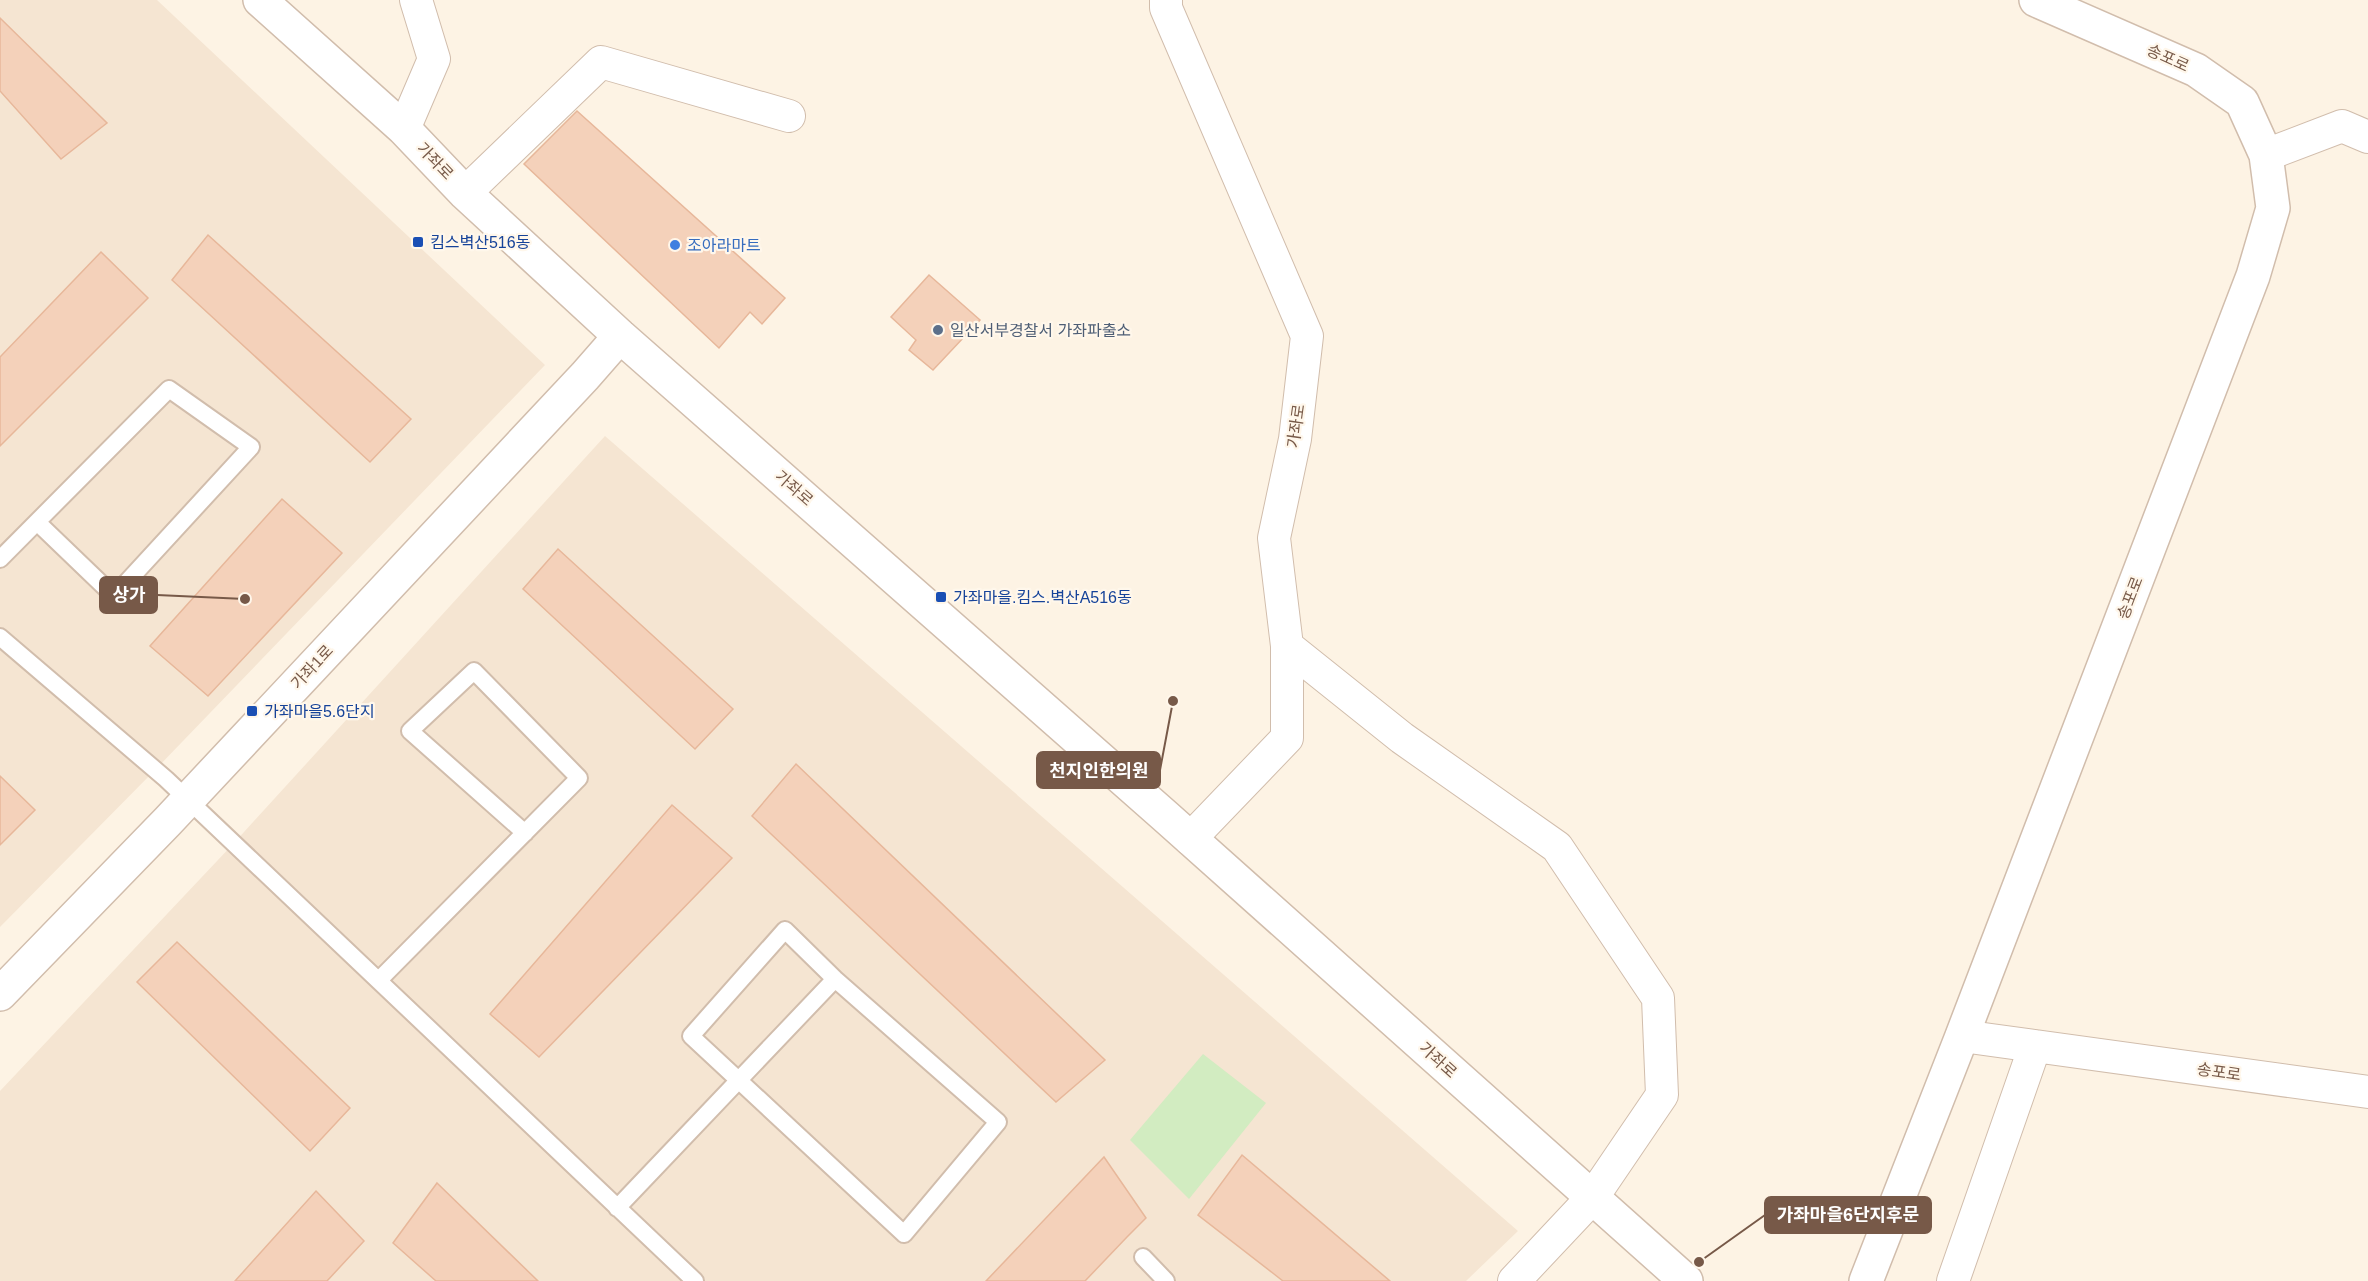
<svg xmlns="http://www.w3.org/2000/svg" width="2368" height="1281" font-family="Helvetica,'Noto Sans KR',sans-serif">
<rect width="100%" height="100%" fill="#fdf3e4"/>
<path fill="#f5e5d2" d="M0,0h157l388,365 -389,404 -156,158z
M605,436l913,795 -52,50h-1466v-190l234,-248z"/>
<path fill="#d2ecc1" d="M1203,1054l63,49 -77,96 -59,-59z"/>
<path fill="#f4d1ba" stroke="#e7b79a" stroke-width="1.5" d="M0,18l107,105 -46,36 -61,-68z
M577,111l208,187 -23,26 -12,-12 -31,36 -195,-184z
M208,235l203,184 -41,43 -198,-182z
M101,252l47,46 -148,148v-89z
M929,275l51,45 -47,50 -24,-20 7,-10 -25,-23z
M282,499l60,54 -134,143 -58,-50z
M558,549l175,160 -38,40 -172,-160z
M796,764l309,296 -49,42 -304,-286z
M0,776l35,34 -35,35z
M672,805l60,53 -193,199 -49,-43z
M177,942l173,166 -40,43 -173,-169z
M1242,1155l148,126h-107l-85,-66z
M1104,1157l42,61 -19,19 -42,44h-99z
M437,1183l101,98h-102l-43,-38z
M316,1191l48,50 -37,40h-92z"/>
<g fill="none" stroke-linecap="round" stroke-linejoin="round">
<defs>
<path id="service" d="M0,559l169,-170 82,58 -137,149 -77,-74
M0,637l166,142 529,502
M785,930l50,49 163,143 -94,112 -213,-198z
M379,980l200,-202 -105,-107 -64,60 115,102
M617,1208l218,-229
M1143,1257l23,24"/>
<path id="minor" d="M1166,0v8l141,328 -12,103 -21,99 13,108v92l-97,101
M404,129l30,-70 -18,-59
M2266,155l76,-29 26,11
M465,193l136,-131 188,54
M1287,646l115,92 155,109 101,151 4,97 -70,103 -78,83
M1962,1036l406,56
M1953,1281l82,-235"/>
<path id="tertiary" d="M260,0l144,129 61,64 155,143 545,480 521,465
M0,994l168,-173 417,-445 35,-40
M1866,1281l96,-245 291,-760 20,-68 -7,-53 -24,-53 -46,-32 -160,-70"/>
</defs>
<use href="#service" stroke="#d1bdac" stroke-width="20"/>
<use href="#minor" stroke="#d1bdac" stroke-width="34"/>
<use href="#tertiary" stroke="#d1bdac" stroke-width="36"/>
<use href="#service" stroke="#fff" stroke-width="16"/>
<use href="#minor" stroke="#fff" stroke-width="32"/>
<use href="#tertiary" stroke="#fff" stroke-width="33"/>
</g>
<g fill="#1a4fb4" stroke="#fff7eb" stroke-width="2">
<rect x="412" y="236" width="12" height="12" rx="3"/>
<rect x="935" y="591" width="12" height="12" rx="3"/>
<rect x="246" y="705" width="12" height="12" rx="3"/>
</g>
<circle fill="#3f7fe0" stroke="#fff7eb" stroke-width="2" cx="675" cy="245" r="6"/>
<circle fill="#5c6f8a" stroke="#fff7eb" stroke-width="2" cx="938" cy="330" r="6"/>
<g text-anchor="middle" dominant-baseline="central" stroke-width="4.5" stroke-linejoin="round" paint-order="stroke">
<g font-size="16" fill="#775948" stroke="#fff7eb">
<text transform="translate(2168 58) rotate(24)">송포로</text>
<text transform="translate(435 161) rotate(46)">가좌로</text>
<text transform="translate(1296 426) rotate(-82)">가좌로</text>
<text transform="translate(794 488) rotate(41)">가좌로</text>
<text transform="translate(2130 598) rotate(-69)">송포로</text>
<text transform="translate(312 667) rotate(-47)">가좌1로</text>
<text transform="translate(1438 1060) rotate(42)">가좌로</text>
<text transform="translate(2219 1072) rotate(8)">송포로</text>
</g>
<g font-size="16" fill="#164399" stroke="#fff7eb" text-anchor="start">
<text x="430" y="242">킴스벽산516동</text>
<text x="953" y="597">가좌마을.킴스.벽산A516동</text>
<text x="264" y="711">가좌마을5.6단지</text>
</g>
<g font-size="16" fill="#366cbe" stroke="#fff7eb" text-anchor="start">
<text x="687" y="245">조아라마트</text>
</g>
<g font-size="16" fill="#4e5e75" stroke="#fff7eb" text-anchor="start">
<text x="950" y="330">일산서부경찰서 가좌파출소</text>
</g>
</g>
<path fill="none" stroke="#775948" stroke-width="2" d="M245 599L157 595M1173 701L1160 770M1699 1262L1765 1215"/>
<g fill="#775948" stroke="#fff7eb" stroke-width="2">
<circle cx="245" cy="599" r="6"/>
<circle cx="1173" cy="701" r="6"/>
<circle cx="1699" cy="1262" r="6"/>
</g>
<g fill="#775948" stroke="#775948" stroke-width="2">
<rect x="100" y="577" width="57" height="36" rx="6"/>
<rect x="1037" y="752" width="123" height="36" rx="6"/>
<rect x="1765" y="1197" width="166" height="36" rx="6"/>
</g>
<g font-size="18" text-anchor="middle" font-weight="bold" fill="#fff">
<text x="129" y="601">상가</text>
<text x="1099" y="777">천지인한의원</text>
<text x="1848" y="1221">가좌마을6단지후문</text>
</g>
</svg>
